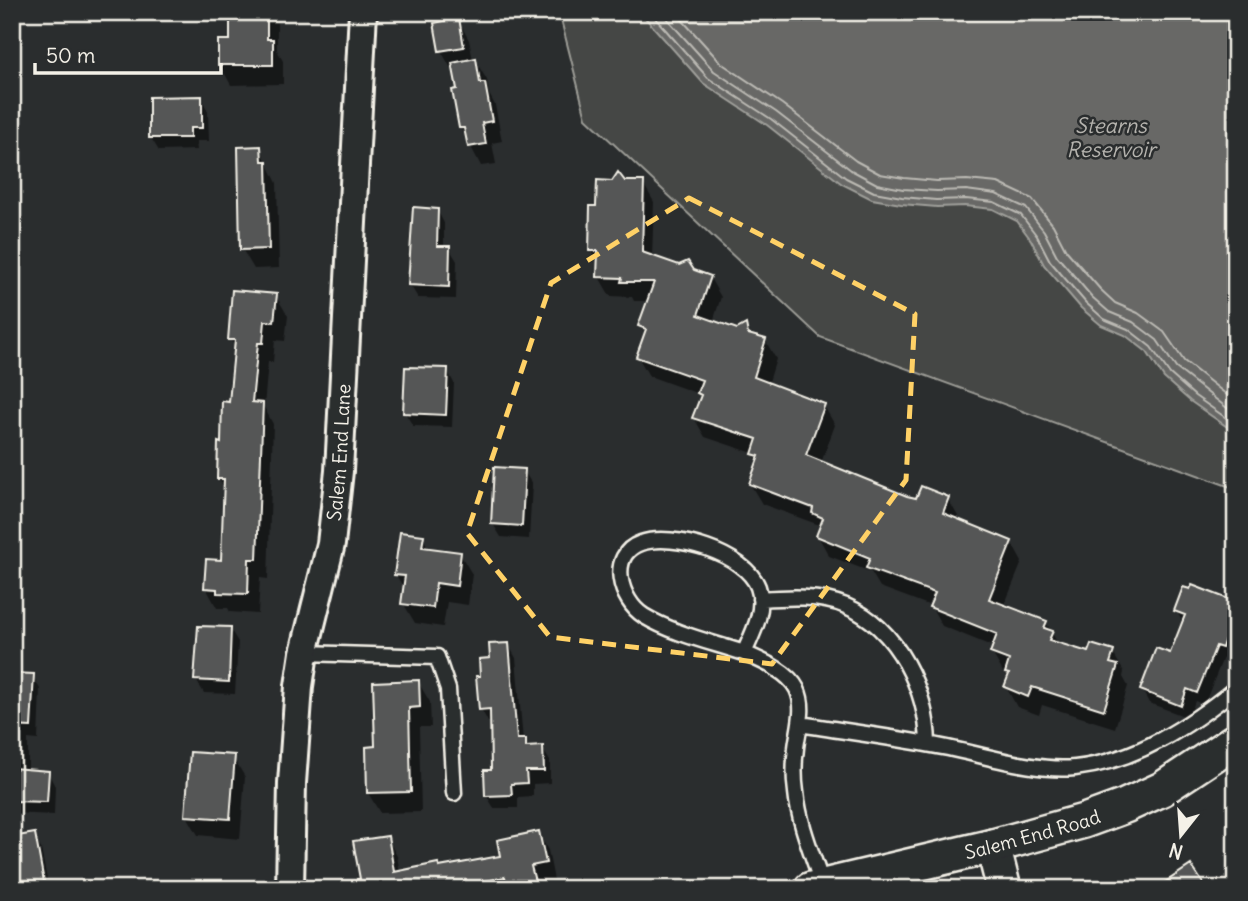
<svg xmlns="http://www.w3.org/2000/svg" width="1248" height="901" font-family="Delius,sans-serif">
<rect width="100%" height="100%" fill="#2a2d2e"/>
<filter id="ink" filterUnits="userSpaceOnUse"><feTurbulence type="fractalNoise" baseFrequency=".0143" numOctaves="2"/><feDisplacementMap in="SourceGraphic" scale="14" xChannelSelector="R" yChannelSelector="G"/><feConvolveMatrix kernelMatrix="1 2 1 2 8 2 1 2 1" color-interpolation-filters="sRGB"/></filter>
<g filter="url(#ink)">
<path fill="#444645" stroke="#9c9c96" stroke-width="2" d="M559,12h677v477l-416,-152 -234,-219z"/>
<path fill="#676866" stroke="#9f9f9a" stroke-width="2" d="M640,12h596v421l-46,-32 -26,-23 -17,-26 -22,-17 -24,-10 -20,-17 -37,-43 -13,-25 -14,-19 -24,-12 -28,-3 -28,1 -36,-3 -29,-5 -30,-15 -75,-59 -64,-42z"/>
<path fill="#0007" d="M232,12h45v38l6,11v23l-52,1 -11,-20 12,-23z
M458,20l11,20 4,20h2l12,20 2,14 6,11 7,36 -10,2 4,21 -15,2 -20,-38 -6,-58h-3l-11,-19z
M201,98l7,13 1,30h-13l1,9 -38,1 -8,-13z
M260,148l17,35 2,85 -25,1 -12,-20z
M624,182l19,1 11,19 -2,55 58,21 11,19 -8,25 24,9 9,-5 6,11 13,3 11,19 -8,26 56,21 11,19 -14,38 85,34 11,3 31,-1 11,19 -1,3 53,21 11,20 -18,44 42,16 12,22 32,10 23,-1 11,19 -1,5 5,9 -13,42 -73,-23 -3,10 -22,-8 -11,-20 3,-9 -6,-6 -11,-19 2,-6 -52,-21 -11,-20 -51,-19 -9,-15 -42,-16 -11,-20 4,-10 -60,-22 -12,-20 9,-22 -6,-9 -48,-16 -11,-19 7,-20 -2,-4 -50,-18 -11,-19 8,-22 -6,-10 9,-24h-15l-2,-4 -22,-1 -11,-19v-11l-8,-15 6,-43z
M437,210l7,13v24l5,1 8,13 -1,38 -38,-1 -8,-13z
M276,296l12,20 -3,25 -10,-1 -2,22h-5l-4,45 9,17 -5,155 -8,-1 -2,36 -28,-2 -2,-4h-11l-11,-20 17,-27 3,-70 -8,-13 13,-75 5,-54 -6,-10z
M447,370l7,13 -2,44 -39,-1 -8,-13z
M524,471l8,13 -3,55 -28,-2 -8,-13z
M422,537l8,13 30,4 12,20 -4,31 -21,-3 -4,25 -28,-4 -12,-20 2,-13 -9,-15z
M1236,565v15l-4,-6z
M1191,591l45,13v36l-6,20 -7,-2 -19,47 -9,-4 -6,17 -40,-15 -7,-13 29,-34 12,-33 -7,-13z
M230,629l8,13 -3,52 -31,-1 -8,-13z
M508,644l8,14 7,83 6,8 13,-1 8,13v22l-17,1v12l-15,1v11h-24l-8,-13 7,-23 -1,-50h-4l-7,-13 1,-32 10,-17z
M12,675l21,1 7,13 -2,51 -10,-1v32l20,2 7,13 -1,29 -42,-2z
M418,682l12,20 1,25h-12l2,85 -41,1 -12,-20 9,-45z
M233,757l12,20 -5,62 -42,-4 -11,-19z
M538,833l10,17 6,30 -14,3 1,6h-178l24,-51 10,18 3,17 40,-4 62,-12z
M34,835l7,14 8,40h-37v-51z"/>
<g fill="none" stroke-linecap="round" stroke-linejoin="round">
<path stroke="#bcbab4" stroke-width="2" d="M650,12l58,66 63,41 75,59 28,14 28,5 34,3 30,-1 28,3 27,13 16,21 13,25 36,42 18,16 24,10 23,18 19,27 25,22 41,29
M661,12l53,59 62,41 75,58 26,14 26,5 34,2 29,-1 30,4 30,14 18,23 13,25 35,41 17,15 24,10 24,18 19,28 60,47
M675,12l46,51 61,41 74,57 24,13 24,4 33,3 30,-1 31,3 34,16 21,26 13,25 34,39 15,14 23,10 26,19 20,29 52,41"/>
</g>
<path fill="#555756" stroke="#f4f1e8" stroke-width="2" d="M230,12h37v27h6v26h-55v-25h12z
M459,18l5,29 -25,4 -5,-28z
M476,58l4,25h5l7,38 -10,2 4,21 -18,3 -4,-19h-5l-7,-38 5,-1 -5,-26z
M202,96v32h-12v10h-41v-41z
M261,146l1,15h5l2,88 -29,1 -2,-103z
M618,172l7,9h19l-2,71 37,13 9,-4 6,9 17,6 -13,39 39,14 9,-5 2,10 18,5 -12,38 71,27 -19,51 101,41 9,2 5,-12 28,11 -6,16 69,28 -23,58 58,22 -3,7 9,3 -4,9 39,12 3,-8 23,7 -4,12 8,2 -14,45 -72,-23 -4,10 -24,-10 5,-13 -4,-1 4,-13 -19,-7 7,-19 -68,-27 6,-14 -69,-25 4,-10 -54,-22 7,-18 -11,-5 1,-5 -64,-24 10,-28 -7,-2 5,-15 -65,-21 9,-23 -4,-2 5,-13 -66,-23 10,-28 -8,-3 16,-44h-33l1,-4 -25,-1 1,-26h-9l1,-45h6l1,-26 15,1z
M413,207l25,2 -1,37h13l-1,41 -41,-2z
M232,290l45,4 -3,28 -9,-1 -2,22h-5l-6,59 11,1 -6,156h-8l-1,35 -31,-1v-4l-13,-1 2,-29 15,1 3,-81h-7l1,-37 3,1 1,-42 7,1 6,-62h-7z
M405,367l43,1 -2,47 -43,-2z
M494,467l31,2 -3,57 -31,-2z
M400,532l24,3 -2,12 39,5 -4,34 -21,-3 -3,25 -32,-4 4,-28 -11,-1z
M1192,585l44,17v2l-14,44 -6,-2 -19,47 -10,-4 -6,17 -41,-16 16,-42 14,5 15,-38 -11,-4 9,-24 7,2z
M198,626l33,1 -2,55 -35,-2z
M509,643l8,96h9v8l17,-1 1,25h-18l1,12 -16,1 1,11 -27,1 -1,-26h7l-1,-61 -11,1 -3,-34h4l-1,-17 11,-1 -1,-14z
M12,673l22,1 -3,53 -19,-1z
M419,680l1,27 -11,1 2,84 -44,1 -1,-46 9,-1 -2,-64z
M190,752l45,3 -5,64 -45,-3z
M12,768l37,3 -2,31 -35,-1z
M539,831l7,32 -15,3 6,23h-29l-3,-12 -57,12h-90l-1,-10h3l-7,-38 35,-5 6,36 44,-9 1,4 61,-11 -3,-16z
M35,833l9,49 -32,5v-50z
M1191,865l16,24h-52z"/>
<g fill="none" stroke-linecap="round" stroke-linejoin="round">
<defs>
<path id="service" d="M760,599c28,-2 60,-4 86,7 52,22 81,85 82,138
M304,653l133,4 11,32 6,104
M744,653c-33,-11 -70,-19 -100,-37 -24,-15 -37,-61 -3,-73 32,-11 104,10 117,44 8,22 -5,46 -14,66 18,8 44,18 53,36 9,19 1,40 -1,59 -2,15 -2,30 0,44 3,32 17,64 27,94
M800,724c49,8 99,14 148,24 39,8 88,24 127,20 61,-7 115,-42 161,-80"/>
<g id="minor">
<path id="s1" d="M290,889l2,-106 7,-97 5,-33 27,-109 8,-73 24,-459"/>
</g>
<g id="tertiary">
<path d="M993,846l11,43"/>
<path id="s2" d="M811,889l182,-43 91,-25 41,-15 37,-17 74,-49"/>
</g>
</defs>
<use href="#service" stroke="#f4f1e8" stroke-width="19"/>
<use href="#minor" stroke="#f4f1e8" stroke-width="32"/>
<use href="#tertiary" stroke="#f4f1e8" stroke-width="38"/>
<use href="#service" stroke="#2a2d2e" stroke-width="14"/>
<use href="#minor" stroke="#2a2d2e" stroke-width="26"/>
<use href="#tertiary" stroke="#2a2d2e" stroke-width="33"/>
</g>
</g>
<path fill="none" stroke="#ffd166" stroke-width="5" stroke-dasharray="14 9" stroke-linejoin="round" d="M689,198l226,116 -9,166 -134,184 -222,-27 -83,-104 84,-250z"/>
<g text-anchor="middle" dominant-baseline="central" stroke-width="5" stroke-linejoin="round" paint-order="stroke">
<g font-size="19" fill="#f4f1e8" stroke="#2a2d2e">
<text stroke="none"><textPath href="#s1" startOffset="441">Salem End Lane</textPath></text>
<text stroke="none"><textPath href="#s2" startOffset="228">Salem End Road</textPath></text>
</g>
<g font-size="21" font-style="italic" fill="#b5b3ae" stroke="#2a2d2e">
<text x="1111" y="125">Stearns<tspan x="1111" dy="24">Reservoir</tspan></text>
</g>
</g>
<rect width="1248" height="901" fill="none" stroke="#2a2d2e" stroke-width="42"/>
<rect x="21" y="21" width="1206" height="859" fill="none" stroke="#f4f1e8" stroke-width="2.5" filter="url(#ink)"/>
<g transform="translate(1181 835) rotate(197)" stroke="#2a2d2e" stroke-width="5" paint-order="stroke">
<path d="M0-5L12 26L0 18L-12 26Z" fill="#f4f1e8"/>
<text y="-10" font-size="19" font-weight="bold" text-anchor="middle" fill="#f4f1e8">N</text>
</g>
<path d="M35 63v10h186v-10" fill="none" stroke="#f4f1e8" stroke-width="3.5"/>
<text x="46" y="63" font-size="21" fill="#f4f1e8" stroke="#2a2d2e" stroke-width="5" paint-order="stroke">50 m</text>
</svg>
